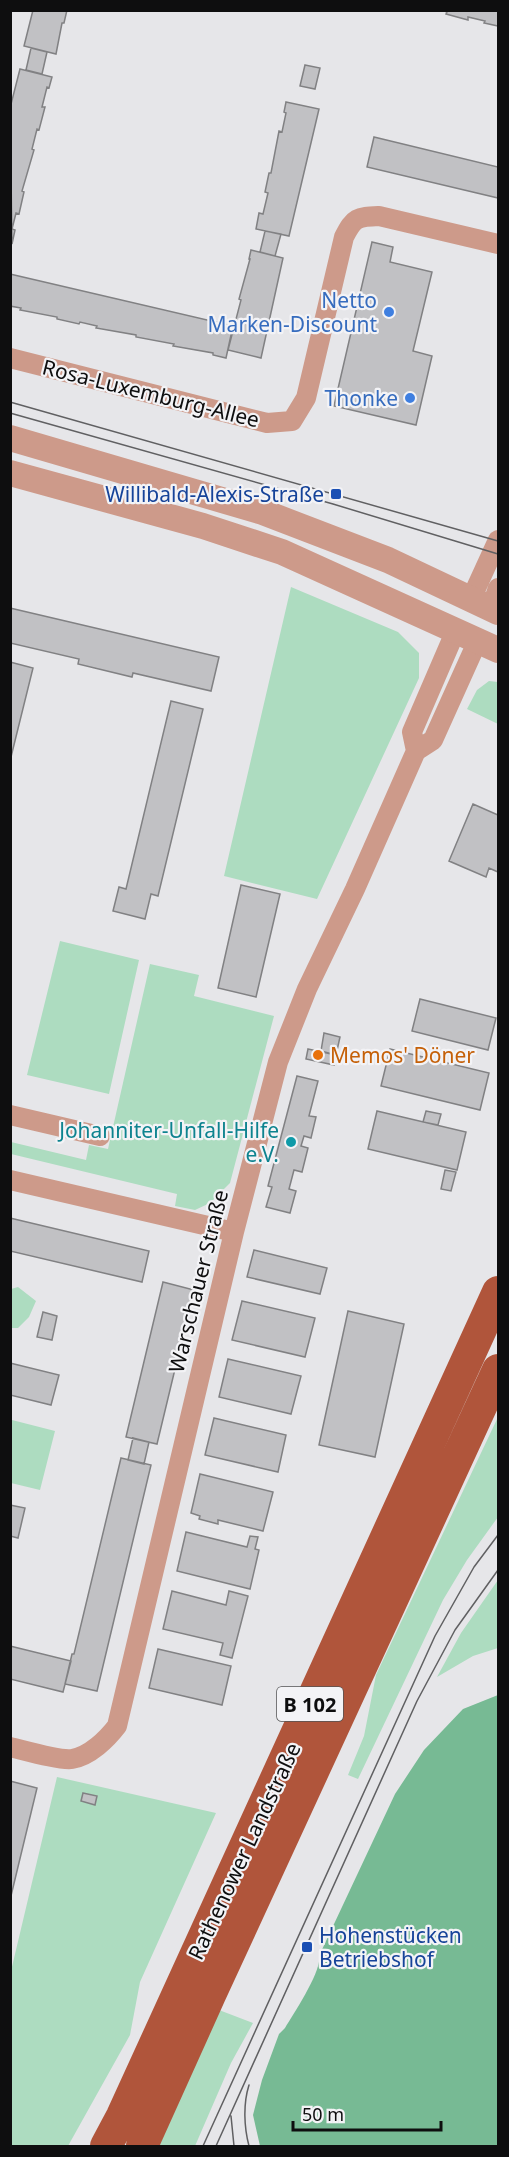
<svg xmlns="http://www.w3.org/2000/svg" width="509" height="2157" font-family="'Noto Sans',sans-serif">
<rect width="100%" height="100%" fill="#e6e6e9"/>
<path fill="#addcc0" d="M291,587l107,45 21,21v25l-102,221 -93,-23z
M489,681l9,1v42l-31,-15 10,-19z
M60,941l79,19 -30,134 -82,-19z
M150,964l49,11 -5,21 80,20 -44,167 -20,20 -15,7 -20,-4 2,-12 -166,-40v-12l75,18 3,-15 19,4z
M18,1287l18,14 -7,16 -11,11h-7v-39z
M498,1417v100l-31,43 -24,40 -85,179 -10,-4 16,-39 12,-61z
M12,1420l43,11 -15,59 -29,-7 -1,-55z
M498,1580v68l-25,8 -36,21 24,-44z
M57,1777l159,36 -76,169 -10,53 -62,111h-57v-175z
M219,2010l34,13 -22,40 -36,83h-36z"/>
<path fill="#77ba94" d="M498,1695v451h-238l-7,-31 9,-35 17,-46 6,-6c9,-15 37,-57 34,-72l76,-162 29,-44 39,-41z"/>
<path fill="#c1c1c4" stroke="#818183" stroke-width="1.5" d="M33,10h34l-3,13h-2l-6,31 -32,-8z
M442,10h56v16l-14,-3 1,-2 -17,-4v3l-22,-6 1,-2z
M31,48l16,4 -5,22 -16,-4z
M305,65l15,3 -5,21 -15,-3z
M20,69l32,8 -3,11 -2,-1 -5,20h3l-6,23 -2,-1 -5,20 2,1 -12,41 2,1 -5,22 -3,-1 -4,16 3,1 -3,14 -2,-136z
M286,102l33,7 -30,127 -33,-7 3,-16 4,1 5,-21 -3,-1 4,-19h2l8,-42 3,1 4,-19 -2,-1z
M374,137l124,30v31l-131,-31z
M265,231l16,3 -6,22 -15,-4z
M372,242l21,5 -3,15 42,10 -19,79 19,5 -16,69 -82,-19z
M251,250l32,8 -22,100 -33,-8 13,-50 -2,-1 11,-40h-1z
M10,274l223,52 -7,32 -13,-3v-2l-40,-7 1,-2 -38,-7v-2l-40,-7 1,-2 -17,-4 -1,2 -22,-5v-2l-37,-7 1,-2 -11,-2z
M10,608l209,49 -8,34 -78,-18 -1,4 -54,-13 1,-5 -69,-16z
M10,662l23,6 -23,93z
M171,701l32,8 -45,187 -7,-2 -6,25 -32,-8 6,-24 7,2z
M473,804l25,11v57l-9,-4 -3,9 -37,-16z
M241,885l39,9 -24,103 -38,-9z
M420,999l76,19 -8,32 -76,-19z
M324,1033l16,4 -4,18 -15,-4z
M308,1049l28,6 -2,10 -28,-6z
M390,1049l99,24 -9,37 -99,-24z
M297,1076l21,5 -9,35 7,1 -5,21 -7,-2 -3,10 7,2 -6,24 -8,-2 -5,19 7,2 -6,22 -24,-6 6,-20 -4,-1z
M377,1111l89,21 -9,38 -89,-21z
M426,1111l15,3 -3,11 -15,-3z
M445,1170l11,2 -5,19 -10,-2z
M10,1218l139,33 -7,31 -132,-31z
M254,1250l73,18 -7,26 -73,-17z
M163,1282l31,8 -37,154 -31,-7z
M242,1301l73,17 -10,39 -73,-17z
M348,1311l56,13 -29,133 -56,-12z
M43,1312l14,4 -5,24 -15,-3z
M228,1359l73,17 -10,38 -72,-17z
M10,1363l49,12 -8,30 -41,-10z
M214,1418l72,17 -8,37 -73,-17z
M133,1438l16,4 -5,22 -16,-4z
M121,1458l30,7 -54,226 -32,-7 7,-30h2z
M200,1474l73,18 -10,39 -45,-11v4l-19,-5 1,-3 -9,-3z
M10,1505l15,3 -7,30 -8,-2z
M186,1532l61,15 3,-11 8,1 -3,12 4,1 -9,39 -73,-18z
M172,1591l54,14 3,-14 19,5 -16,62 -12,-3 3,-12 -60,-14z
M10,1646l61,15 -8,31 -53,-13z
M158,1649l73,17 -9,39 -73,-17z
M10,1781l27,7 -27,112z
M83,1793l14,3 -2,9 -14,-4z"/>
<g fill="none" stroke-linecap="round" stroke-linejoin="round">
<path stroke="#cd9a8a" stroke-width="20" d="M10,358l257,65 25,-2 14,-23 38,-161c10,-20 13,-20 35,-21l119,28
M471,599l27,-59
M491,608l7,-20
M416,751l-4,-19 44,-102
M10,1115l90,21
M10,1180l224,52
M10,1747c13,3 51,14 62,12 18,-3 35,-20 45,-33l117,-494 44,-170 29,-73 48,-100 61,-138 17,-11 45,-100"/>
<path stroke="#cd9a8a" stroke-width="26" d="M10,438l253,74 125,48 110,52
M10,473l193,53 79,26 216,98"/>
<path stroke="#b0553b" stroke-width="32" d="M106,2146l16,-30 376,-824
M142,2146l68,-151 288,-625"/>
<path stroke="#606062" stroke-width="1.5" d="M10,402l488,139
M10,413l323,91 165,50
M231,2116l3,30
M203,2146l232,-510 39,-69 24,-32
M216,2146l201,-445 38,-71 43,-60
M249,2146c-5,-19 -6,-42 0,-61"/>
</g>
<g fill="#3f7fe0" stroke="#f3f3f6" stroke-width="2">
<circle cx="389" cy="312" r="6"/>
<circle cx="410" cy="398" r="6"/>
</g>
<g fill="#1a4fb4" stroke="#f3f3f6" stroke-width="2">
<rect x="330" y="488" width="12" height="12" rx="3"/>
<rect x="301" y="1941" width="12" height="12" rx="3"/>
</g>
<circle fill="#e8710a" stroke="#f3f3f6" stroke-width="2" cx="318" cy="1055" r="6"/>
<circle fill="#0f9aa8" stroke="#f3f3f6" stroke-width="2" cx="291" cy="1142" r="6"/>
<g text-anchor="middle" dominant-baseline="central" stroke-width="4.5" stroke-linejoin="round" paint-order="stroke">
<rect fill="#f3f3f6" stroke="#535354" stroke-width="1.5" x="277" y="1687" width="66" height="34" rx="4.5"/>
<g font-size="20" font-weight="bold" fill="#0e0e0f">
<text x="310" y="1704">B 102</text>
</g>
<g font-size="21" fill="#366cbe" stroke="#f3f3f6" text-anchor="end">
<text x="377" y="300">Netto<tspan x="377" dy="24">Marken-Discount</tspan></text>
<text x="398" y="398">Thonke</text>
</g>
<g font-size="21" fill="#0e0e0f" stroke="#f3f3f6">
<text transform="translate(151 393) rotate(14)">Rosa-Luxemburg-Allee</text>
<text transform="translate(198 1281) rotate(-76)">Warschauer Straße</text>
<text transform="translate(244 1851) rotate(-65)">Rathenower Landstraße</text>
</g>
<g font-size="21" fill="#164399" stroke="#f3f3f6" text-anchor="end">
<text x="324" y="494">Willibald-Alexis-Straße</text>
<text x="319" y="1935" text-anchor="start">Hohenstücken<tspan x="319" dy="24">Betriebshof</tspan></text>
</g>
<g font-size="21" fill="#c56008" stroke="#f3f3f6" text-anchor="start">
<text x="330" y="1055">Memos' Döner</text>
</g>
<g font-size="21" fill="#0d838f" stroke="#f3f3f6" text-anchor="end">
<text x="279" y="1130">Johanniter-Unfall-Hilfe<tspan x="279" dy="24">e.V.</tspan></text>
</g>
</g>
<rect width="509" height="2157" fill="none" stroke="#0e0e0f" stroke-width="24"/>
<path d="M293 2121v9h148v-9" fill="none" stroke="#0e0e0f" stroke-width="3"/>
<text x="302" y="2121" font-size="18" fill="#0e0e0f" stroke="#f3f3f6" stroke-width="4.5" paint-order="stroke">50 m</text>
</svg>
